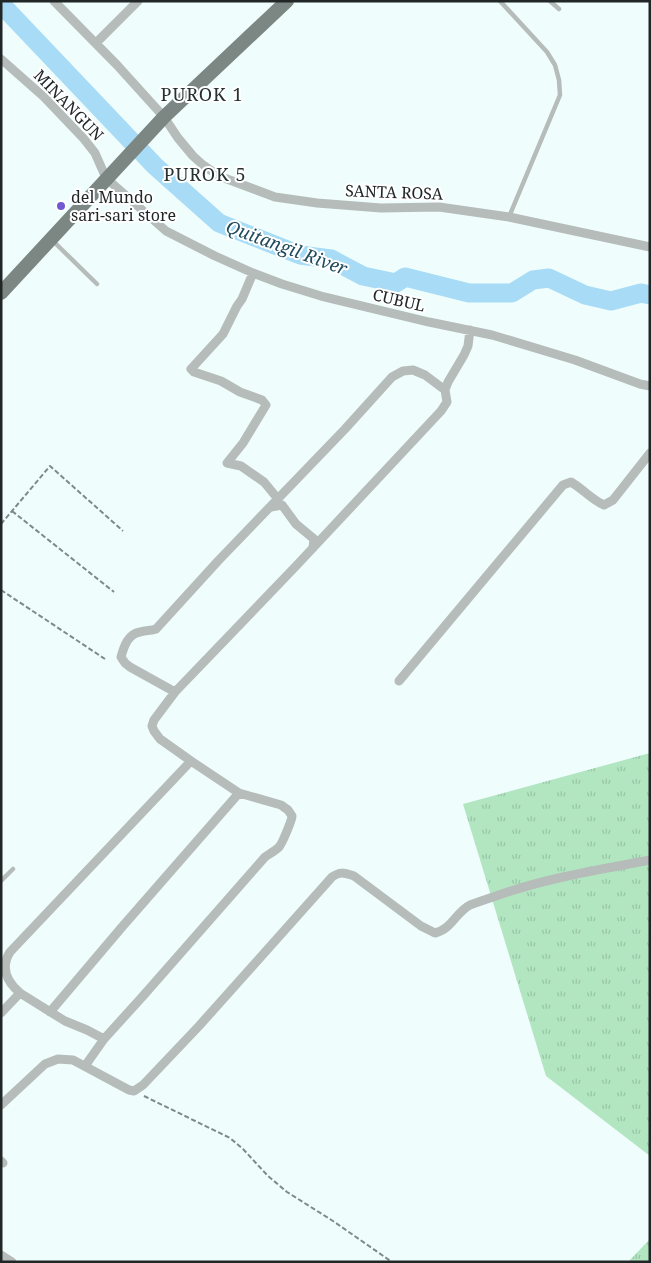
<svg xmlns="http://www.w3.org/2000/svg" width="651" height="1263" font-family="'Noto Serif',serif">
<defs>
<pattern id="grass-tufts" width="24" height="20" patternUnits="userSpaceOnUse" patternTransform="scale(1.25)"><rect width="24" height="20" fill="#b1e6c1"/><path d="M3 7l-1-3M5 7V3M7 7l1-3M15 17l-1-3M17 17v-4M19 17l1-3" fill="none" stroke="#98c5a6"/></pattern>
</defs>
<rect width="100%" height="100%" fill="#effefd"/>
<path fill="url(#grass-tufts)" d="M650,753v403l-104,-80 -83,-272z
M650,1239v23h-22z"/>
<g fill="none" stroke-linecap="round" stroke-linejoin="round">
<path stroke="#a7dbf6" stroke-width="19" d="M1,4l154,162 64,57 81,32 31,4 32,17 33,7 9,-6 64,16h43l21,-13 16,-2 36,17 26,6 30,-8 9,2"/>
<path stroke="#7f8989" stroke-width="2" stroke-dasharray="5 2.5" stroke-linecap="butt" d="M12,511l102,81
M1,524l49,-58 73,65
M1,590l104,69
M144,1096l86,42 13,11 25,27 19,16 46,29 59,41"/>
<path stroke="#b6bcb9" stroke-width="4.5" d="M500,1l47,51 8,13 4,15 1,15 -51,122
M550,1l9,8
M52,240l45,44
M1,881l12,-12"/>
<path stroke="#b6bcb9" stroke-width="9" d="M54,1l63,64 47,52 14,21 15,18 10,9 16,11 56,21 42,6 64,5 58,-1 70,10 141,30
M96,43l42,-42
M1,59l43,38 40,42 11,14 11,25 60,53 49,25 38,17 29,11 39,12 108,26 63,13 83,25 65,24 10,2
M253,273l-11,26 -5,7 -14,28 -32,35 3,3 27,9 19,11 22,8 4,5 -23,38 -16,20 14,3 23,16 14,17
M271,507l11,-2 14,19 18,15 -1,9
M399,681l164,-196 8,-3c12,7 21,18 33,23l9,-5 37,-47
M175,692l-45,-25 -5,-4 -4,-6c3,-11 7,-23 19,-25 6,-2 11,-1 16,-3l62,-68 127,-132 47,-52 11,-6 10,-1 12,5 20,15
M191,761l-31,-22 -6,-8 -2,-5 2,-6 21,-28 121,-126 145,-155 6,-9 -2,-12 3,-8 16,-27 4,-9 2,-16
M20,993l45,28 22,9 17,9
M50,1012l72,-85 117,-134
M1,1013l19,-20c-13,-11 -20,-25 -10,-41l181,-191 48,32 42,12 7,5 4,6c0,4 -10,28 -13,31 -4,4 -10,7 -14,10l-122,139 -39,43 -19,27
M1,1105l44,-41 13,-5 15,1 56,30 5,1 9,-6 56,-59 133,-149c9,-6 12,-4 22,-1l67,50 14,7c17,-4 21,-21 35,-28 8,-3 17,-6 26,-9 50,-18 102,-26 154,-36
M1,1161l2,2
M1,1255l11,7"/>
<path stroke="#7c8783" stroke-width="14" d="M1,293l163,-176 123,-116"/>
</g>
<circle fill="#7059d3" stroke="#fff" stroke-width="2" cx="61" cy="206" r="5"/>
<g text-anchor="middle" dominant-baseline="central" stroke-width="4" stroke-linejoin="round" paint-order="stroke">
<g font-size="16" fill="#212727" stroke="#fff">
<text transform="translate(69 105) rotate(46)">MINANGUN</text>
<text transform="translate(394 192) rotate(2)">SANTA ROSA</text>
<text transform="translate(399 300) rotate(13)">CUBUL</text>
</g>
<g font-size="16" fill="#212727" stroke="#fff" text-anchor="start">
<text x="71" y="197">del Mundo<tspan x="71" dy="18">sari-sari store</tspan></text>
</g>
<g font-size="18" letter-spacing="1" fill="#263232" stroke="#fff">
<text x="202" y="94">PUROK 1</text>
<text x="205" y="174">PUROK 5</text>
</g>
<g font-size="18" font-style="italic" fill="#214b5d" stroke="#fff">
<text transform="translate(287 247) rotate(20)">Quitangil River</text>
</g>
</g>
<rect width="651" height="1263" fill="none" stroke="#212727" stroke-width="5"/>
</svg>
